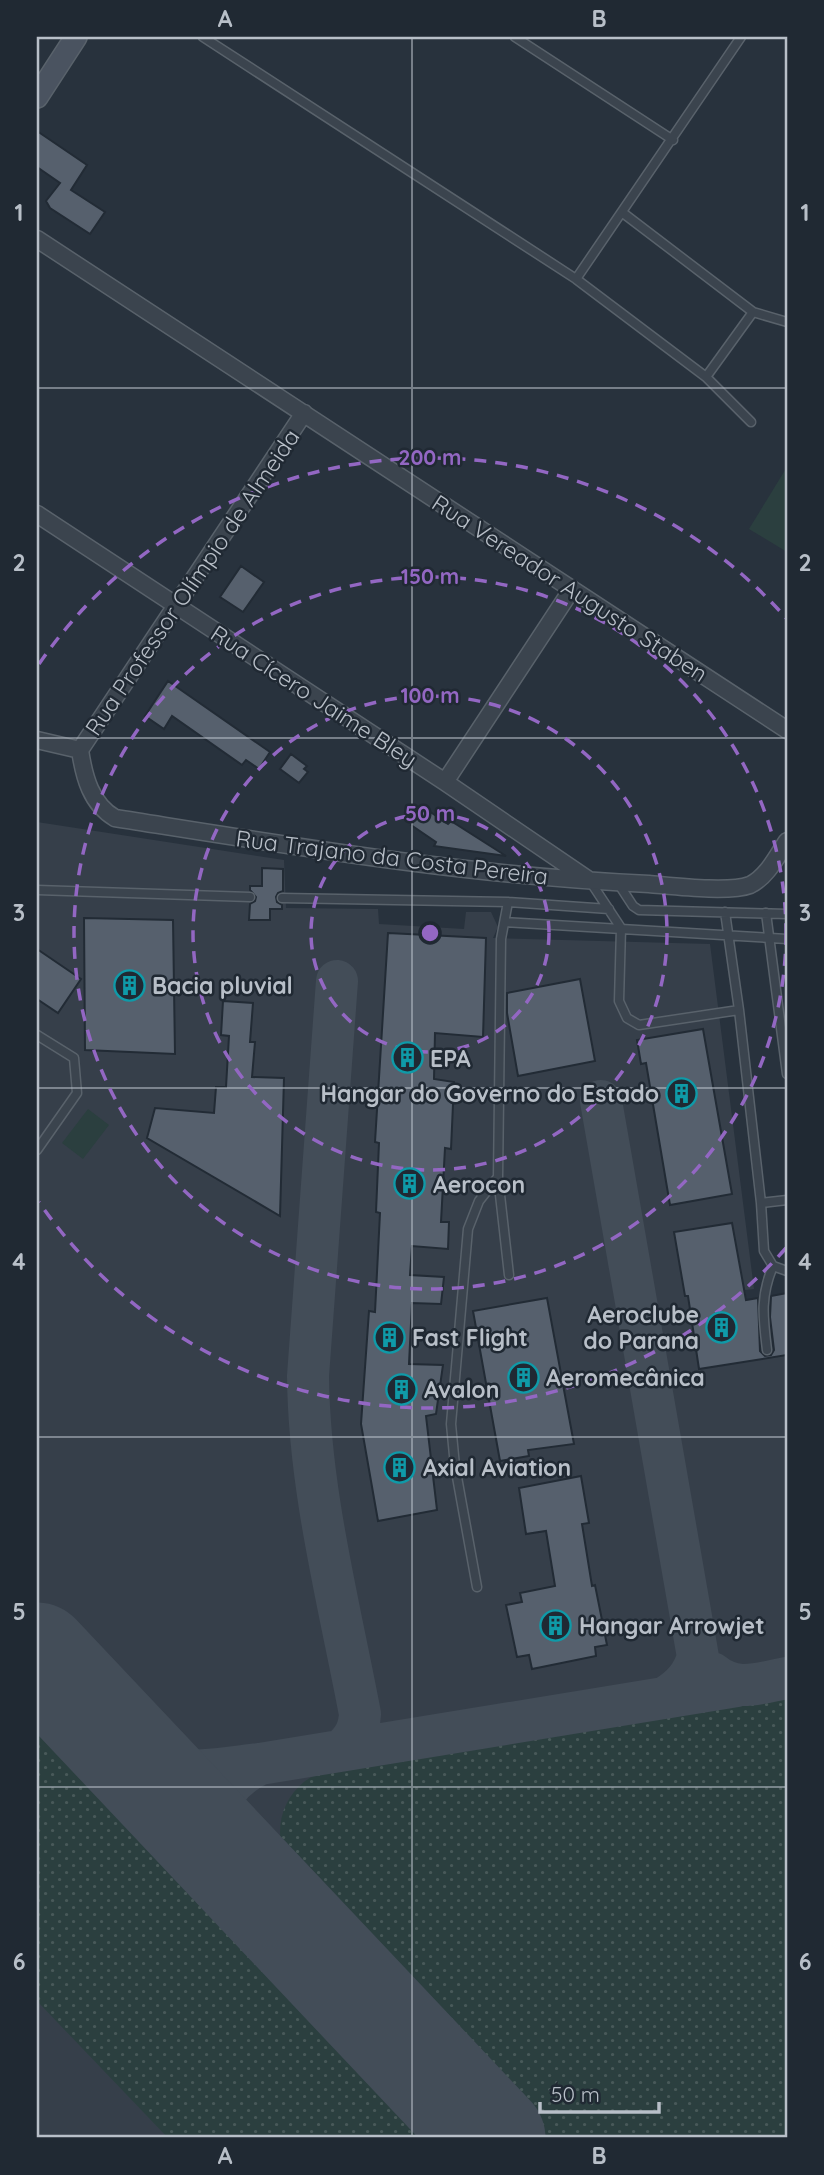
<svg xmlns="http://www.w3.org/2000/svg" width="824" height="2175" font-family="Quicksand,sans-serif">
<defs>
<pattern id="grass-dots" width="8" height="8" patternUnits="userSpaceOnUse" patternTransform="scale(1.75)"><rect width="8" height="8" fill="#2b3f3f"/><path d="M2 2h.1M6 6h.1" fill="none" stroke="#485959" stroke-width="1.8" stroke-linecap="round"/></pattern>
</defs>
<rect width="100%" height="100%" fill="#28323d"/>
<path fill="#363f4a" d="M37,822l247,38 2,48 92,1 1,15 85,5 2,-17h25l7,15 -5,11 217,6 44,345 -9,1 11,64 21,-4 -8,-54 18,-3v845h-750z"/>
<path fill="url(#grass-dots)" d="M787,1697v441h-238l-257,-266c-19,-30 -16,-68 13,-91 10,-7 21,-9 32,-12z
M37,1705l404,433h-273l-131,-137z"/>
<path fill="#2b3f3f" d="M787,467v85l-38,-23z
M88,1109l21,16 -26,34 -21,-16z"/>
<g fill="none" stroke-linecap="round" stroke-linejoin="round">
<path stroke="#434d58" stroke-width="42" d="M337,981l-29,395c1,113 31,227 52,338 -1,16 -6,25 -18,36
M601,1101l97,556c-6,19 -15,29 -32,40
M712,1673c24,20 47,10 75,5
M112,1736c17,11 34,25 53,31 27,8 67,0 95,-3l477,-78
M233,1864c-5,-10 -11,-20 -15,-30 -9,-32 16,-58 42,-70"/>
<path stroke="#434d58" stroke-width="107" d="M37,1656l455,482"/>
</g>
<path fill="#56606d" stroke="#222b35" stroke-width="2" d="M37,131l50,34 -16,25 34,22 -15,22 -40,-26 -4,-7 14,-18 -23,-16z
M241,566l23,16 -21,30 -23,-15z
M168,681l102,71 -11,17 -13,-9 -4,5 -70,-49 -8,13 -19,-13z
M291,754l16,12 -3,3 4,3 -9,11 -19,-14z
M423,807l25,17 3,-3 55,35 -72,-10 2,-4 -25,-17z
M262,868l21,1v22l-5,2 -2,4 1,5 5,3v4h-12v11h-21l1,-16 5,-3 1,-4 -6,-7v-4h12z
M84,918l89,2 2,134 -90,-4z
M388,933l98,5 -3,99 -48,-4 -1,46 20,3 -3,67 -6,-1 -4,74h8l-1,27 -36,-3 -2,29 34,2 -3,27 -29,-1 -3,61 34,1 -7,49 -10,2 11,94 -59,11 -17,-97 8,-113 6,1 5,-99 -4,-1 3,-69 -4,-1z
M37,949l44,30 -23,34 -21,-14z
M580,979l15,82 -77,15 -11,-63v-20z
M223,1001l30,2 -3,39h5l-3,35 32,1 -4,138 -133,-78 8,-30 59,5 2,-26h10l3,-51 -8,-1z
M703,1029l29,165 -62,11 -24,-142 -5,1 -4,-24z
M732,1223l14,77 12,-2 2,53 5,5 6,-1 3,-5 -4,-33 1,-21 16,-3v62l-88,14 -11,-73h-3l-11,-64z
M547,1298l27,146 -46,6 1,6 -29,5 -27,-150z
M581,1476l8,47 -7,1 10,62 3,-1 12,60 -12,2 1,9 -64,13 -3,-14 -12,2 -11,-52 16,-3 -2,-9 35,-7 -9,-55 -20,3 -7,-46z"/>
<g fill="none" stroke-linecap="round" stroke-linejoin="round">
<defs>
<path id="service" d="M203,37l373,242 130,98 45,45
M515,37l158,103
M623,213l130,99 34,10
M576,279l165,-242
M706,377l47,-65
M590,881l31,47 -2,73 8,17 12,7 100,-15
M618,883l15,23 6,4 148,4
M37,890l213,7
M282,898l226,4 101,7
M725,912l14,98 22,193 3,48 9,15 14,5
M766,913l21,161
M505,922l282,17
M37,1035l37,23 3,35 -40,57
M498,1177l11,98
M761,1203l26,-3
M767,1350c-4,-33 -7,-53 6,-84
M477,1587l-22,-121 -4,-42 17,-195 11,-28 19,-24 3,-238 7,-37"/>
<path id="minor" d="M37,239l750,491
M37,514l408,268 144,98
M37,740l43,10
M80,750c4,27 11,54 35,68 178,28 354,58 534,66 24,2 79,9 101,1 17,-8 27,-29 37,-44
M80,750l224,-337
M445,782l127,-193"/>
<path id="secondary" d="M37,97l39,-60"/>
</defs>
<use href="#service" stroke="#59626b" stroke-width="11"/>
<use href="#minor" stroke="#59626b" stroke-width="19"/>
<use href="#secondary" stroke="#59626b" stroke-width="24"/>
<use href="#service" stroke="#3b444e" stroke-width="8"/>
<use href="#minor" stroke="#3b444e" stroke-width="16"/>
<use href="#secondary" stroke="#4a5360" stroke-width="21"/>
</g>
<path fill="none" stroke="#b8bfc8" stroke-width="2" stroke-opacity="0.55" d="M412,37v2101M37,388h750M37,738h750M37,1088h750M37,1437h750M37,1787h750"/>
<g fill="none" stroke="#9367c3" stroke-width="3.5" stroke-dasharray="12 9">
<circle cx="430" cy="933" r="119"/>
<circle cx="430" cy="933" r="237"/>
<circle cx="430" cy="933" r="356"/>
<path d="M786 1248A475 475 0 0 1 39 1202M39 664A475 475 0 0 1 786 618"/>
</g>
<defs>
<symbol id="building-ring" viewBox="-11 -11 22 22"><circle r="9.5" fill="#202933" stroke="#0f9aa8" stroke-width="1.5"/><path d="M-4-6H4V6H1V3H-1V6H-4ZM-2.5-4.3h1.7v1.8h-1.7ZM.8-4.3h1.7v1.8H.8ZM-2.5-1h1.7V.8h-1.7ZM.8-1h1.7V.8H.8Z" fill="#0f9aa8"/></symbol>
</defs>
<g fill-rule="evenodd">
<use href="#building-ring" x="112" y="968" width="35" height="35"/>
<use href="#building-ring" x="390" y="1040" width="35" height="35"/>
<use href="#building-ring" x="664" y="1076" width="35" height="35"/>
<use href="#building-ring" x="392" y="1166" width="35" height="35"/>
<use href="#building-ring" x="704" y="1310" width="35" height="35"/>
<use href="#building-ring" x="372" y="1320" width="35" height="35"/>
<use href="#building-ring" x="506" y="1360" width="35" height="35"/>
<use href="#building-ring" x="384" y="1372" width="35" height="35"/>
<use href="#building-ring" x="382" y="1450" width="35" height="35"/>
<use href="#building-ring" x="538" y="1608" width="35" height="35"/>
</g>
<g text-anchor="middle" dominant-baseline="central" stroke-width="5" stroke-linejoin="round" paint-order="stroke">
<g font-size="23" fill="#b8bfc8" stroke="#202933">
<text transform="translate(192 582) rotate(-56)">Rua Professor Olímpio de Almeida</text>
<text transform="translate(570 588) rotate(33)">Rua Vereador Augusto Staben</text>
<text transform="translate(314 696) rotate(33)">Rua Cícero Jaime Bley</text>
<text transform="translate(392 857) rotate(7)">Rua Trajano da Costa Pereira</text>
</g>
<g font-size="23" font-weight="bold" fill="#b8bfc8" stroke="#202933" text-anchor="start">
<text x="152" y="985">Bacia pluvial</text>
<text x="430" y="1058">EPA</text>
<text x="659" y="1093" text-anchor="end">Hangar do Governo do Estado</text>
<text x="433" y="1184">Aerocon</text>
<text x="699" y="1314" text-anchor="end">Aeroclube<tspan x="699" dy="26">do Parana</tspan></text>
<text x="412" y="1337">Fast Flight</text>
<text x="546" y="1377">Aeromecânica</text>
<text x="424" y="1389">Avalon</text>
<text x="423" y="1467">Axial Aviation</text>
<text x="579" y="1625">Hangar Arrowjet</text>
</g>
</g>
<circle cx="430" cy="933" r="10" fill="#9367c3" stroke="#202933" stroke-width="3.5"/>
<g font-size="21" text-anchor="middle" font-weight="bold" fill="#9367c3" stroke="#202933" stroke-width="5" stroke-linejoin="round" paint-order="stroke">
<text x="430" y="465">200 m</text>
<text x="430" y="584">150 m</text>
<text x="430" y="703">100 m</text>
<text x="430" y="821">50 m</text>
</g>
<rect width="824" height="2175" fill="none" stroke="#202933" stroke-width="77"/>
<path d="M540 2102v10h119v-10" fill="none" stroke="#b8bfc8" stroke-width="3.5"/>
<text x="551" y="2102" font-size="21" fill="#b8bfc8" stroke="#202933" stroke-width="5" paint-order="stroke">50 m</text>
<rect x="38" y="38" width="748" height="2098" fill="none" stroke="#b8bfc8" stroke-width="2.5"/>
<g font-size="23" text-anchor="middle" font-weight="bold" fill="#b8bfc8">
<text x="225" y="27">A</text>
<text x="599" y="27">B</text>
<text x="19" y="221">1</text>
<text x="805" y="221">1</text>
<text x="19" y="571">2</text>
<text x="805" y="571">2</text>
<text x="19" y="921">3</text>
<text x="805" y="921">3</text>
<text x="19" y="1270">4</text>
<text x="805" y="1270">4</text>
<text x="19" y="1620">5</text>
<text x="805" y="1620">5</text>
<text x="19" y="1970">6</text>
<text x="805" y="1970">6</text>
<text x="225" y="2164">A</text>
<text x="599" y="2164">B</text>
</g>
</svg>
